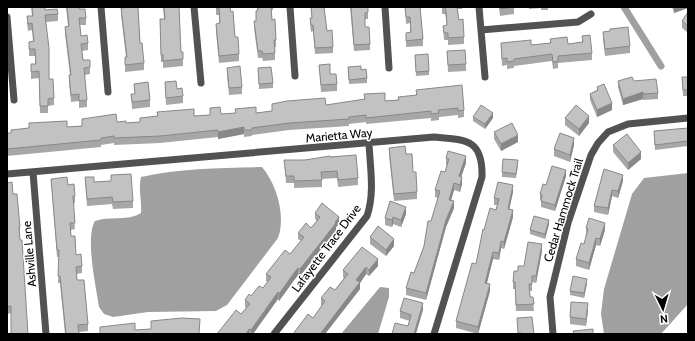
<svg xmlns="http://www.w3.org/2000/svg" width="695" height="341" font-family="Cabin,sans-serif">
<rect width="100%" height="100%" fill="#fff"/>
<path fill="#a0a0a0" d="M262,167c15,18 24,49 16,71l-51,67 -11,6 -68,1 -35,5 -9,-3 -5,-7c-3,-21 -14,-69 -4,-86 15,-5 34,0 46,-8 1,-12 -3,-24 0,-36 39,-9 81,-9 121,-10z
M688,173v131l-27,30h-57l-3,-20 3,-25 28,-95 12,-16z
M380,287l9,1v9l-11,37h-37z"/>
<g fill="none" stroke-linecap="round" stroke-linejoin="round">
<path stroke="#a0a0a0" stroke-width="7" d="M624,7l37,59"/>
<path stroke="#525252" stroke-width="7" d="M101,7l7,85
M194,7l7,76
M290,7l5,69
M385,7l4,61
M479,7l6,70
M7,17l7,83
M481,30l97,-8 13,-8
M33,172l13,162
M7,174l427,-37c31,3 49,1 48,40l-48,157
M274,334l93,-118c8,-23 3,-49 2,-73
M553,334l-3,-37 18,-74 23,-68 7,-12 10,-11 20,-8 60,-6"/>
</g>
<path fill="#a7a7a7" d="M31,7h14v3l13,4v7l-12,1 3,57 5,19v7l-6,1v7h-8l-1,-35 -8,1v-15h4v-8h-6v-14l4,-1 -1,-11 -4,1 -1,-8v-7h5z
M66,7h13v2l7,9v7h-6l1,11 7,7v7l-6,1 1,9 7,7v7l-6,1 3,25v7l-8,1v-7l-8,1 -2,-20v-7h1l-5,-41v-7l3,-1z
M124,7h14l2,36 4,20v7l-19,2v-15h1l-5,-42v-7h3z
M163,7h16l2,45 2,7v7l-20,2v-6h-2l-1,-43h4z
M216,7h14l5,30 4,17v7l-20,2 -3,-32v-7l3,-1v-8h-3z
M257,7h16v3h-2l1,10 4,20v7h-1v13l-12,1 -1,-3h-4l-4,-30v-7h2v-10l1,-1z
M308,7h16l3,24 6,16v6l-18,1 -2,-23 -2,1 -1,-8v-6h2l-1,-11 -3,1z
M350,7h18v12h-3v8l5,17v6l-16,1z
M405,7h15l3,32v7l-17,1v-14l4,-1v-9l-4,1z
M442,7h20v2h-5l2,11 5,17v7l-16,1v-5h-4l-1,-14 4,-1 -1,-7 -1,-4h-3z
M499,7h15v7l-14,2z
M529,7h19v3h-7v-2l-12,1z
M672,7h16v1l-14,5z
M688,12v21l-6,-5v-7z
M603,32l27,14v7l-25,3 -2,-17z
M582,36l10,17v7l-34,3v5l-5,1 -1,-8 -38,5v2l-7,1v-4l-5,1 -1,-23 30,2 19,-2v-4l18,5 14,-2z
M447,51l19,13v7l-18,1z
M415,55l14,16v4l-13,1z
M319,65l11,9 7,10v7l-16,1z
M348,67l13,3 6,8v5l-18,1z
M227,68l15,19v7l-13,1 -2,-20z
M258,68l15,15v5l-14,1z
M682,77h6v19h-5z
M618,81h16l24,12v6l-15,1v-1l-20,6 -5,-18z
M165,82l12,7 6,7v7l-17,2z
M134,84l16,16v7l-18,2 -1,-15h4z
M597,87l15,23 -15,7 -7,-17v-6l7,-4z
M416,90l48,20v7l-6,1v-3l-19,2v3l-8,1v-3l-65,6v-2l-17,2v2l-60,4 -37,5v1l-8,1v-3l-26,5v-2l-58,6 -46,2v-2l-13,2v2l-94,9v-23h4l18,-4v-6l38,4 15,-1v-7l44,4 14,-1v-4l17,-2v-4l37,4 16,-1v-7l11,6 35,-1 16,-2v-7l54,1 72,-5 18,-5z
M473,117l20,1 -8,11 -12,-8z
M565,118l24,5 -10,13 -14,-11z
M688,128v18l-33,4 -1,-19z
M494,132l24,10 -17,9 -7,-12z
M574,145l-4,17 -16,-6v-7z
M613,145l28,14 -13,11 -15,-18z
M389,148l17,6 11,38v7l-23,2 -5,-46z
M330,157l28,21v7l-20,2 -1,-9 -15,1v8l-28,1v-5h-8l-2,-23h21z
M446,158l20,5 -5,14 1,7 -2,8 -6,-2 -3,11 3,7 -8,19 -20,73 -20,-5v-7l8,-15 10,-27 14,-48 -3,-1v-7l10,-18 2,-7h-1z
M518,165l-2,13 -14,-1v-5z
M604,169l19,12 -5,17 -6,-2 -4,19 -14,-3v-6z
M111,175l22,26v7l-20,1 -1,-5 -25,2 -2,-29 9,5 17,-1z
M566,176l-11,35 -14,-4v-7h-1v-6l6,-9z
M51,179l17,6 7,11v7h-2l2,26 -4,1v6l5,19 6,11v7l-6,1 1,6 11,44v7l-9,1v2h-14l-5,-51h-2l1,-26h-2z
M7,183l6,11 7,33v7h-1l-8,79 -4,1z
M513,192l-4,17 4,8 -9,32 -3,-1 -2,12 -6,-1 -6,24 3,8 -12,43 -22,-6v-7l20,-57 8,-34 12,-20 1,-5h-3v-7z
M315,213l24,11 -3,3v3l-36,46 -2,-1 -4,5 -15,21 -1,-2 -25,35h-36l24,-20 5,-6 -1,-1v-7l18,-12 5,-6 -2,-1v-7l24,-20 11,-13 -3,-2v-6l13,-5 6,-7 -2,-2z
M406,214l-5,13 -8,-3 -1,3 -7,-2v-7z
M549,224l-4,15 -15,-5v-4z
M586,228l19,2 -5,16 -4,-1 -7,25 -13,-4v-7l8,-15 2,-9z
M370,237l24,9 -8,10 -16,-12z
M542,251l-6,32 -4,-1v9h-3l1,6h3l1,14h-18l-1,-22h-2v-7l5,-11z
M378,266l-9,10 -3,-2 -6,9v6l-35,45h-32l20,-16 9,-12 -1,-1v-7l14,-8 9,-12 -1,-1v-7z
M587,283l-3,15 -14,-3v-4z
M423,310l-15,16 2,-5 -10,-3v-7z
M588,310l-2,16 -16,-2v-7z"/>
<path fill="#888" d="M674,7h14v1l-14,5z
M643,92v7l-20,6v-6z
M612,103v7l-15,7v-7z
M493,113v5l-8,11v-5z
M589,116v7l-10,13v-7z
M244,127v7l-26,5v-7z
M518,135v7l-17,9v-7z
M574,138v7l-4,17v-7z
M641,152v7l-13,11v-7z
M466,156v7l-7,20v-7z
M566,170v6l-11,35v-6z
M623,175v6l-5,17v-7z
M462,177v7l-2,8v-7z
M454,183v7l-5,17v-7z
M513,185v7l-5,24v-7z
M612,190v6l-4,19v-7z
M454,201v7l-8,19 -20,73v-7l20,-73z
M406,207v7l-5,13v-7z
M513,210v7l-9,32v-7z
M339,217v7l-3,3v3l-36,46v-7z
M393,217v7l-1,3v-7z
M549,220v4l-4,15v-5z
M605,223v7l-5,16v-7z
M596,238v7l-7,25v-7z
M394,239v7l-8,10v-6z
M501,241v7l-2,12v-7z
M542,244v7l-6,32v-7z
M493,252v7l-8,31v-7z
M378,259v7l-9,10v-6z
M366,267v7l-6,9v6l-35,45h-5l36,-54z
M298,268v7l-19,26v-7z
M587,279v4l-3,15v-5z
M490,284v7l-12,43v-7z
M278,292v7l-25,35h-2v-4z
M423,303v7l-7,24h-2z
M588,303v7l-2,16v-7z
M249,329v5h-3z"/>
<path fill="#c2c2c2" stroke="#888" d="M32,7h13v3l12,-1 1,5 -13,1 4,33v31h4l1,19 -6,1v7h-8l-1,-35 -8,1v-8h5l-1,-15h-6v-7l5,-1 -2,-18 -4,1 -1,-8h6z
M67,7h12v2h6l1,9h-7l2,18 6,-1 1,8 -7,1 2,16h7v7l-6,1 3,32 -8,1v-7l-8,1 -2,-20h2l-6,-48 4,-1z
M124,7h14l2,36h2l2,20 -19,2v-8h2l-6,-49h3z
M164,7h15l2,45h2v7l-20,2v-6h-2l-1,-36h5z
M216,7h14l1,5 2,-1 2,26h3l1,17 -20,2 -3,-32 4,-1 -1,-15h-3z
M258,7h13l1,13 3,-1 1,21h-2l1,13 -12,1 -1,-3h-4l-4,-30h2v-10l2,-1z
M311,7h13l3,24 5,-1 1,17 -18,1 -2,-23h-2l-1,-7h2z
M351,7h17v5l-3,1v14h4l1,17 -16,1z
M405,7h15l3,32 -17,2v-8l5,-1 -1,-15h-4z
M445,7h12l2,13 4,-1 1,18 -16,1v-5h-4l-1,-7 4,-1 -1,-14z
M500,7h14l-14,2z
M688,12v14l-6,-5z
M628,27l2,19 -25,3 -2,-17 7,-1v-2z
M590,35l2,18 -34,3v5l-5,1 -1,-8 -38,5v2l-7,1v-4l-5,1 -1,-16 30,-3v5l20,-2 -1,-4 17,-2 1,7 15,-2 -1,-6z
M465,50l1,14 -18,1 -1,-14z
M428,54l1,17 -13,1 -1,-17z
M330,64v10h6l1,10 -16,1 -2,-20z
M240,66l2,21 -13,1 -2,-20z
M361,66v4l5,-1 1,9 -18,2 -1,-13z
M271,67l2,16 -14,1 -1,-16z
M632,77l2,4 22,-2 2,14 -15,1v-2l-20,7 -5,-18z
M682,77h6v13h-5z
M176,81l1,8 5,-1 1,8 -17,2 -1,-16z
M148,82l2,18 -18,2 -1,-8h4l-1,-10z
M604,84l8,19 -15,7 -7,-16 8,-4 -1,-3z
M462,85l2,25 -6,1v-3l-20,2 1,3 -8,1v-3l-65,7v-3l-17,2v2l-60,4 -37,5v2h-8v-3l-26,5v-2l-58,6 -46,2v-2l-13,2v2l-94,9v-16h4v-3l18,-2v-5l38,-2v6l15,-1v-7l34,-5 1,8 9,-1v2l14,-1v-4l18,-2 -1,-4 37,-3v7l16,-1v-7l10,-1 1,7 15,-1 -1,-4 21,-2v6l16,-2v-7l15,-3 38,-3 1,7 39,-6 -1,-5 21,-1v8l14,-1 -1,-3 19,-2 -1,-5z
M481,105l12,8 -8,11 -12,-7z
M576,105l13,11 -10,13 -14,-11z
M512,123l6,12 -17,9 -7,-12z
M688,128v13l-33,4 -1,-14z
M560,133l14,5 -4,17 -16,-6z
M627,134l14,18 -13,11 -15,-18z
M405,146l1,8h6l1,18h3l1,20 -23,2 -5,-46z
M448,151l18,5 -7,20 3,1 -2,8 -6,-2 -5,17 5,1 -8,19 -20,73 -20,-5 5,-16 3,1 10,-27 4,-25h3l9,-30 -5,-1 6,-19 4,1 4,-13 -3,-1z
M356,155l2,23 -20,2 -1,-9 -16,1 1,8 -28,1v-5h-8l-2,-16h21l25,-4v1z
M503,159l15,1 -2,14 -14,-2z
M552,166l14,4 -11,35 -14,-4 1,-6 -2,-1 3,-10 3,1z
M604,169l19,6 -5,16 -6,-1 -4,18 -14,-2z
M131,174l2,27 -20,1 -1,-5 -25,2 -2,-22h9v5l17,-1v-6z
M67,177l1,8 6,-1 1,12h-2l2,27h-5l1,13h4l1,19 5,-1 1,12 -6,1 1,13h7l4,44 -10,1 1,9h-13l-6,-58h-2l1,-26h-2l-6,-71z
M12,182l1,12h4l3,33h-1l1,13h2l6,94h-17v-28l-4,1v-124z
M498,182l15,3 -5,24 5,1 -9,32 -3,-1 -2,12 -6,-1 -8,31 5,1 -12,43 -22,-6 16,-58 4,1 7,-35 1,1 6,-22 6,2 3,-11 -5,-1z
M390,201l16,6 -5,13 -8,-3 -1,3 -7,-2z
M322,203l17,14 -4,5 1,1 -36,46 -2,-1 -4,5 -15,21 -1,-2 -27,38 -2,-1 -3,5h-29l19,-24 5,4 9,-10 -5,-4 4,-6 2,2 8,-10 4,2 8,-11 -5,-3 19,-24 5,4 14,-17 -6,-4 8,-10 5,5 9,-11 -5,-4z
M534,216l15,4 -4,14 -15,-4z
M589,218l16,5 -5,16 -4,-1 -7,25 -13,-4 5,-16 3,1 4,-15 -2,-1z
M378,226l16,13 -8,11 -16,-13z
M528,242l14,2 -6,32h-4v8h-3l1,13h3l1,7 -18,1 -1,-23h-2l1,-11h4v-5h6z
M362,247l16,12 -9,11 -3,-3 -10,13 4,2 -40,52h-27l15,-20 5,4 12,-17 -4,-3 9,-11 5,3 13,-16 -5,-4z
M573,276l14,3 -3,14 -14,-2z
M404,298l19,5 -9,31h-22l3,-11 13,3 3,-11 -11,-4z
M571,302l17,1 -2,16 -16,-2z
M532,317l2,17h-13v-1h-3l-1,-15z
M182,318l18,1 -1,15h-99v-7l35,-4v7l16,-1v-8z
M593,329v5h-19l-1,-3z"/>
<g text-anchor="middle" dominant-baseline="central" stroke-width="3" stroke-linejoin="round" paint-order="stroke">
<g font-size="12" fill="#000" stroke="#fff">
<text transform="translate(339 135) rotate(-5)">Marietta Way</text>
<text transform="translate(563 210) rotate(-73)">Cedar Hammock Trail</text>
<text transform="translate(326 248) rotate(-53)">Lafayette Trace Drive</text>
<text transform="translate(29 254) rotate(-95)">Ashville Lane</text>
</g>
</g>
<rect width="695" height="341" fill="none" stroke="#000000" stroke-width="16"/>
<g transform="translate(663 309) rotate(175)" stroke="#ffffff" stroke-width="3" paint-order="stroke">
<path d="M0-3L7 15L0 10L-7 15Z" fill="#000000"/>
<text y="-6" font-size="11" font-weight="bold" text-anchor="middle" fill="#000000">N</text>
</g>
</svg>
